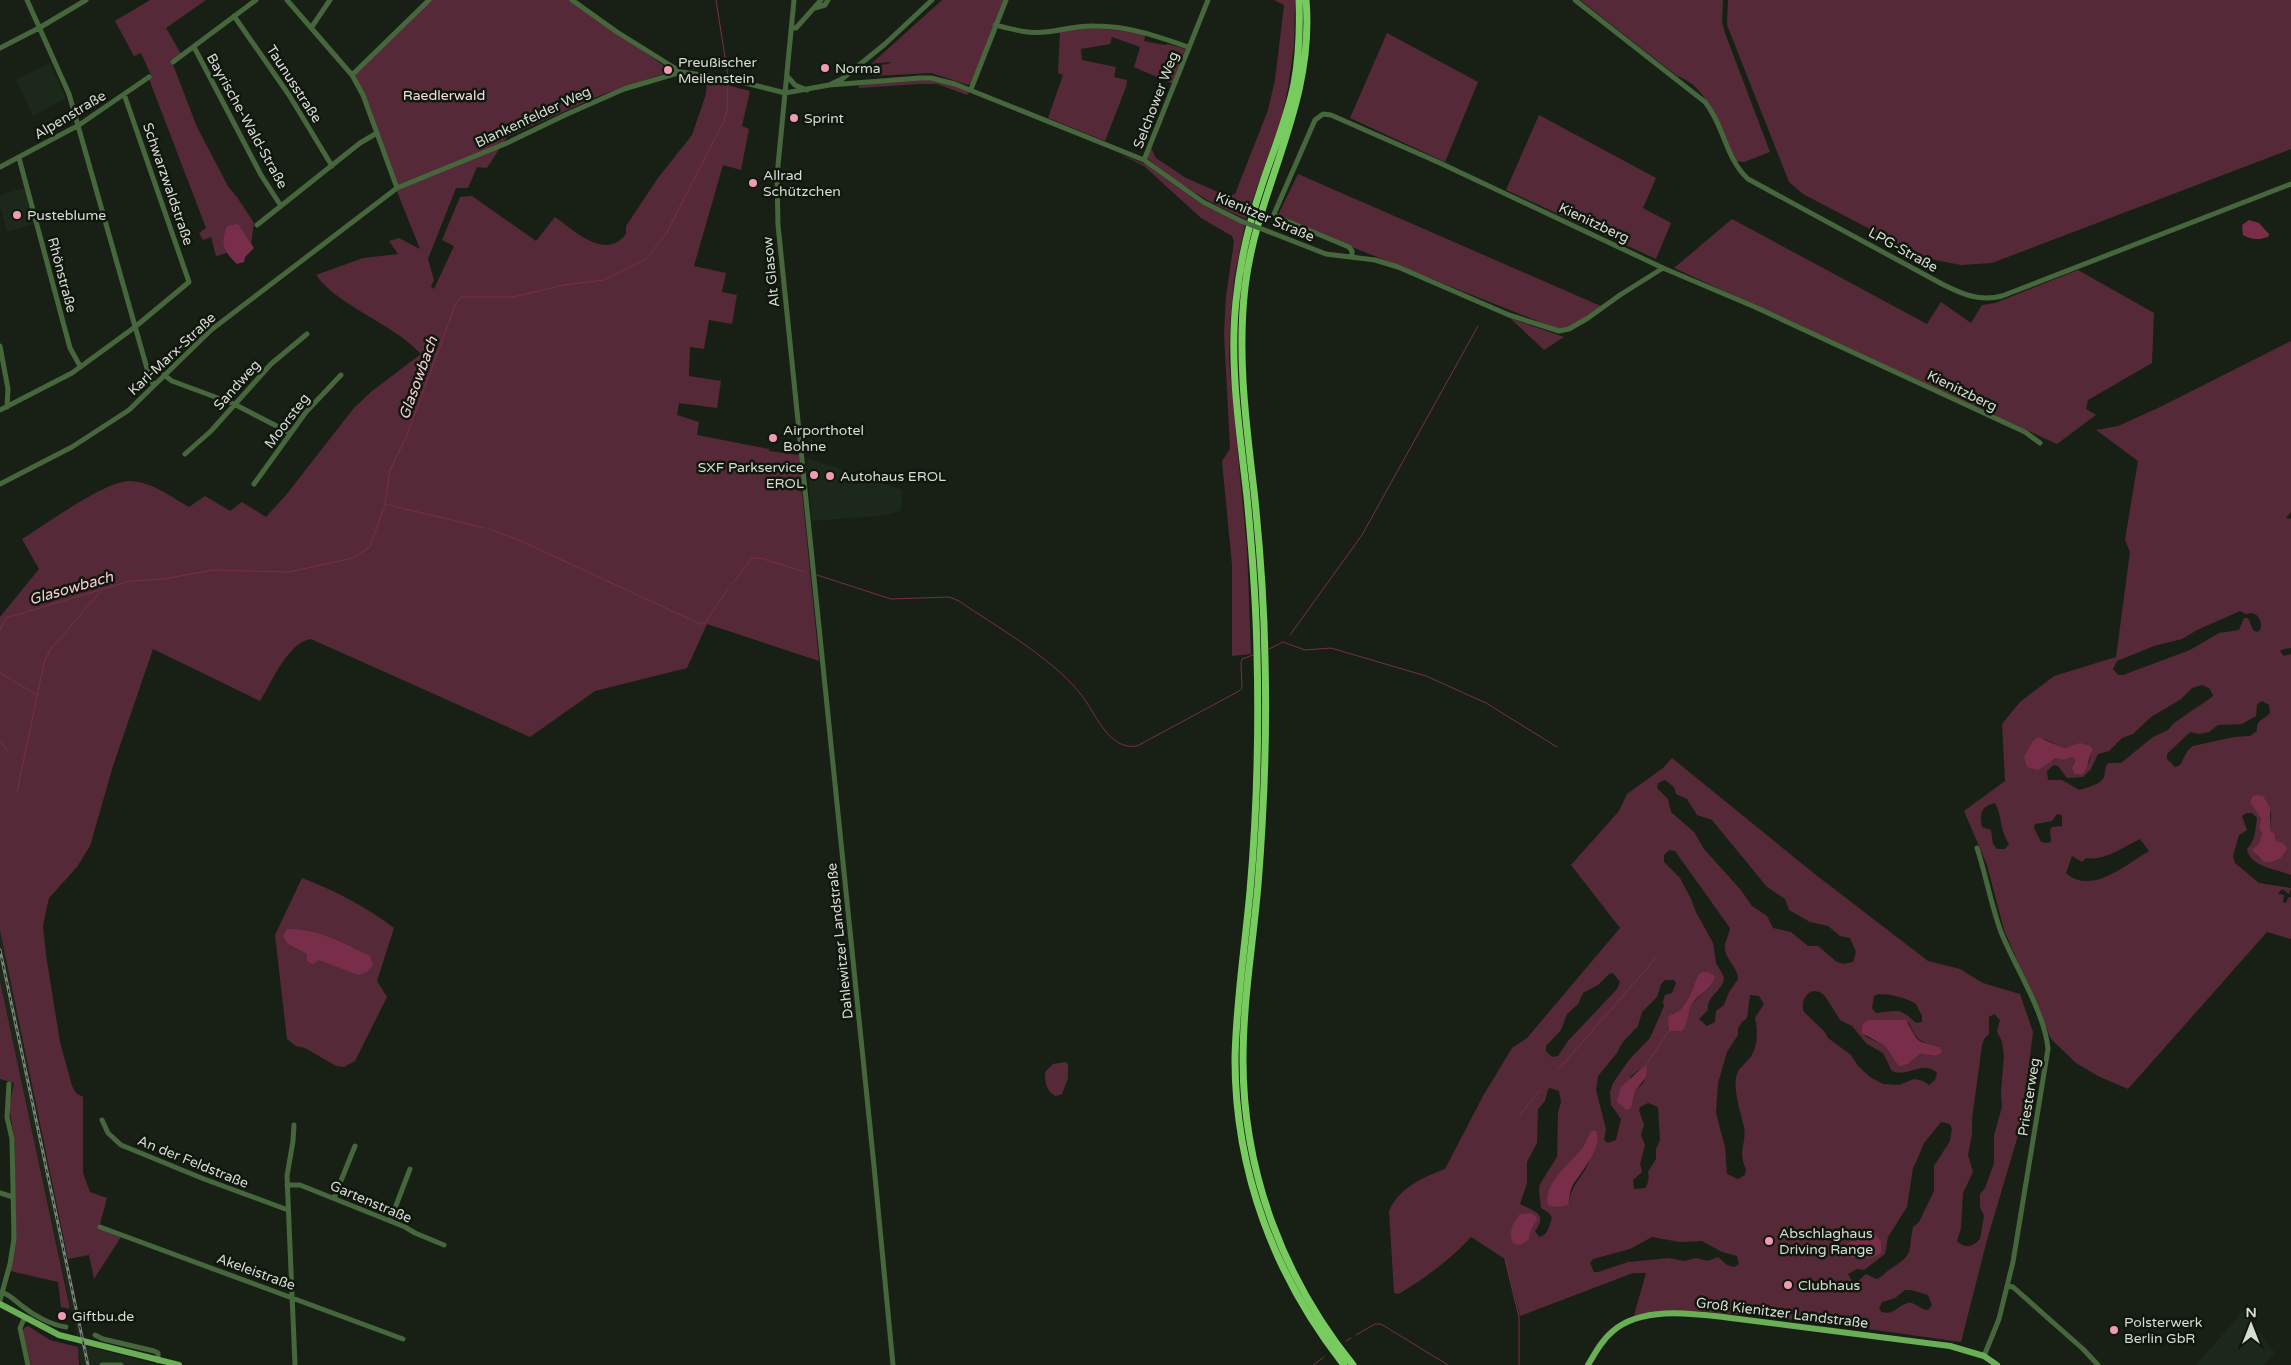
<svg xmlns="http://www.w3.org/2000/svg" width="2291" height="1365" font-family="'Varela Round',sans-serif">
<rect width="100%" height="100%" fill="#182016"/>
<path fill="#1c2819" d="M50,63l16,35 -33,18 -17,-36z
M24,188l10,36 -27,8 -7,-27v-10z
M807,458l95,32 -1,21 -23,5 -66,5z
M0,930l85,416 73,19h-77l-4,-28 -77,-356z
M2243,1311l32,42 -11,12h-68z"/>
<path fill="#552938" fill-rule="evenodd" d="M150,0h56l-40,28 15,26 -9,8 25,65 32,61 8,9 17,26 -3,21 -4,3 -31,9 -5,-19 -8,3 -4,-7 7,-5 -57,-149 2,-4 -10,-22 -7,3 -19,-35z
M431,0h139l99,69 -1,3 -69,24 -92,41 -20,31 -10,-1 -9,21h-12l-28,71 6,21 -3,6 3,3 20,-43 -12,-6 18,-43 12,-1 64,45 19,-24c20,14 50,44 71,17v-8l32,-48 34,-43 14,-41 1,-14 43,11 -8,35 7,3 -8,41 -18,-5 -29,101 32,7 -4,19 15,3 -5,29 -23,-4 -5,29 -14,-2 -1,29 32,5 -4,27 -38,-5 -2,12 22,7 -2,13 72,14v2l30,4 3,29 -4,1v5l4,2 17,169 -112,-37 -20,44 -92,23 -65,46 -219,-98c-23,3 -39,43 -51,62l-107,-52 -40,117 -23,80 -13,21 -28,31 -3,13 -3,15 3,29 14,87 12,44 4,7 7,4v76l7,19 17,6 -8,30 22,9 -27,42 -5,-24 -21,4 -68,-329v-313l39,-48 -17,-30c23,-14 83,-58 107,-58 22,0 42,16 60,26l16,-11 25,15 12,-9 24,15 20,-22 68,-87 18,-17 49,-37c-30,-32 -82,-47 -105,-79l47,-17 35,-4 -9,-13 10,-3 21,11 -24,-60 -41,-114z
M942,0h62l-31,83 -5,2 -37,-12 -57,3 -3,-5 -6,1 -1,-2 5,-5 3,2 19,-4 -1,-1 -19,2z
M1274,0h21l-1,45 -6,43 -6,28 -36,103c-36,-15 -69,-36 -99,-61l4,-10 5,10 30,20 41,18 8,-2 33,-84 7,-30 9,-75z
M1580,0h143l-1,22 3,11 45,119 -26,10 -9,-1c-12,-27 -27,-76 -58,-85z
M1728,0h563v149l-299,114 -31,2 -36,-7 -122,-64 -14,-12 -62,-157z
M1092,28l54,5 -2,8 21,4 3,-1 17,5 -12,35 -39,-17 6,-20 -28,-10 -2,7 -29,5 1,11 34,7 -2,10 13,3 -1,7 -21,54 -57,-23 15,-43 -5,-2 2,-42z
M1387,33l91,49 -33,80 -95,-44z
M920,79l17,2 33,10 -3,4 -30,-11h-18l-60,4 -1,-5z
M1539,115l117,63 -13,30 28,15 -15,36 -150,-69z
M1120,154l27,11 54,39 44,21 -11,54 -4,44 -1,38 18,188 4,105 -19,2v-91l-10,-104 8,-12 -6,-116 2,-37 8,-54 -2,-6 -31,-18 -57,-52z
M1298,174l305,133 -33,21 -13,1 -280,-112z
M1732,219l195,105 14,-22 30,21 11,-18 13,-2 83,-33 76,43 -2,50 -64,37 -2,9 10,6 -39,29 -383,-176z
M1510,318l54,19 -20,13z
M2291,341v171l-5,6 5,1v129l-7,1 -4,2 4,5 7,-2v221c-14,-6 -41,-8 -44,-26 9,-10 8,-18 10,-31l-5,-5h-6l-4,3 5,14 -8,5 -6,21 2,7 24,20 32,5 -2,6 -7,-5 -4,5 6,1 -1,7 3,1 2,-5 3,-1v42l-24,-7 -139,157 -30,-13 -22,-13 -25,-24 -47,-109 -17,-65 -23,-54 41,-30 -3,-57 18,-22 34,-26 62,-19 14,-105 -5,-12 13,-79 -42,-31 22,-4 40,-18zM2240,611l6,3 5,-1c8,1 12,9 9,17l-3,2 -4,-2 -5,-12h-4l-5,12 -20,3 -29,17 -67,25h-5l-5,-6 4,-8 37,-15 28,-7 15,-9zM2202,685l7,3 4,7 -1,2 -38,26 -6,7 -15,7 -32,26h-13c-4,5 -2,11 -5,16 -4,6 -18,9 -24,11l-17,-10h-14l-1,-9 7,-6 4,1 9,12 16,-1 8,-8 7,-15 11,-3 13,-13 11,-4 18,-17 30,-18 11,-11zM2262,701l7,4 1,8c-7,8 -14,6 -13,18l-7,5 -16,1 -41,9 -5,4 -8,15 -5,2 -8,-8v-5l23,-22 10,2 9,-2 9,-7 24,-1 14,-8 1,-12zM2045,739l19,9 6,-2 21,7 -2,10 -16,1 2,-3 -2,-4 -9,3 -7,-2 -14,7 -14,-15 3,-8zM2260,795l11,18 -1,17 5,4 1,7 4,1 -20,17 -3,-3 5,-22 -3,-7 2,-9zM1995,803c8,15 4,25 14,41l-4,5h-8l-4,-5 -2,-14 -9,-3c-3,-13 -1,-21 13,-24zM2057,814l5,1v11l-10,1 -2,3 1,12 -5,1 -5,-1 -7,-14 1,-4 17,-3zM2140,839l9,12c-22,13 -58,45 -83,22l6,-17 10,6 4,-4c18,3 38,-11 54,-19z
M1672,758l144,117 112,86 32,8 23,14 37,11 13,38 -11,90 -35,118 -26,102 -143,-20 -119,-11 -65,4 12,-42h-13l-113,43 -15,-57 -34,-22c-22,24 -45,40 -72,57l-5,-1 -5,-82c10,-23 34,-34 56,-42l38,-73 29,-48 15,-10 93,-110 -49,-63 48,-54 8,-17 36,-26zM1665,780l9,7 2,7 11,5 10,16 15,5 55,67 18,12 4,11 21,12 18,4 12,10 10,2 6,14 -3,10 -10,2 -6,-2 -19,-16h-10l-17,-14 -18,-4 -6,-12 -15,-10 -12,-17 -36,-40 -10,-17 -23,-20 -3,-13 -11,-11 1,-5zM1669,850l6,1 55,77c-1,8 -6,14 -5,21 1,12 13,18 13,30l-9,13 -5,13 -8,6 -1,11 -8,4 -8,-7 9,-9c-2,-15 16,-19 16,-33l-8,-14 -3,-20 -17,-31 -5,-13 -11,-21 -16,-16v-7zM1613,973l7,9 -3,7 -49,52 -10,15 -6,1 -6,-6v-5l15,-16 6,-16 11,-10 5,-11 15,-8 11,-11zM1698,975l16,6 -22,23 -3,7 -19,4c18,-6 21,-24 28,-40zM1665,980h9l2,3 -4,10 -7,2 -2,7 1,4 -14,32 -21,22 -16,23 -3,9 1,13 10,14 -5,21 -8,3 -4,-3 2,-11 -10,-39 2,-14 19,-23 5,-10 16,-17 4,-14 15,-15 4,-13zM1813,991l7,1 5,4 15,24 12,6 15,18 16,9 9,18c16,7 31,-12 45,2l-2,7 -6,5 -6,-4 -9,-2 -15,6 -16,-1 -13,-7 -12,-11 -7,-11 -23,-17 -4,-7 -20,-19c-3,-8 0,-18 9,-21zM1878,994c12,0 27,3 38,10l6,12v6l-6,1c-17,-16 -18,-12 -40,-10l-4,-5 2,-12zM1750,995l9,1 5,8 -9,14c3,13 3,30 -6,41 -4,5 -10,9 -12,15 -5,13 4,40 7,53 3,16 -7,25 2,42l-1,6 -7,4 -11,-5 -2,-27 -9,-34 2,-30 9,-31 11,-17v-7l4,-6 5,-4zM1994,1014l6,6 -3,11 5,11 2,14 -3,36 1,15 -8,28v28l-9,25 -5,6v13l4,9 -4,23c-7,8 -16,10 -23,2l4,-13 2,-35 10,-21 -5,-17 4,-21v-15l10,-74 2,-6 5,-5v-17zM1867,1020c14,1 30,-2 42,3 8,19 12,19 31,24l-4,9 -16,-2 -12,10 -9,3 -14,-21 -20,-10zM1643,1067h3l-2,15 -9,9 -3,12 -2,-26zM1550,1088l9,3 2,11 -3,11 -1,44 -17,27 -1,6 2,18 8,5 3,5c-3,7 -3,17 -13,19l-4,-6c14,-18 -2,-20 -15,-27l7,-21v-21l10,-19 1,-34 7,-8 3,-12zM1648,1103l10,4 2,33 -4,9v10l-8,13c1,6 1,10 -3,16l-11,1 -1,-9 9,-8 -2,-8 5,-19 -4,-10 3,-10 -5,-15 1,-3zM1941,1122l9,2 2,5 -2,12 -16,25v25l-15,31 -6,5c-6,28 3,25 -24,43 -5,3 -7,8 -13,9l-10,-5 -9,8 -5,-1 -4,-7 9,-5 7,1 21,-16 3,-17 19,-30 6,-39 4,-8 7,-17zM1589,1134c1,7 2,17 1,25 -5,17 -18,22 -21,44l-17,-18 30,-37zM1652,1237l28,5 22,-1 20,11 15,4 2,8 -5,3 -7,-2 -9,-8 -10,4 -12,-3 -12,3 -15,-3 -41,4 -30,10h-4l-4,-9 3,-4 37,-10zM1905,1290h6l17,5 4,10 -4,5c-7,0 -14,-9 -20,-7 -10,2 -14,13 -26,9l-3,-3 3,-7 13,-4z
M302,878c34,13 63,28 92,50l-17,53 10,16 -32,64 -11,6 -8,-1 -31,-18 -9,-2 -9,-7 -12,-104z
M0,981l70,328 -9,-2 -3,-25 -48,-11 5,-128 -6,-36 5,-24 -14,-4z
M1065,1062l3,2v14l-6,16 -6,2c-10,-4 -11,-14 -11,-24l8,-8z
M28,1326l22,14 28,7 1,18h-48l-8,-33 1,-4z"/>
<path fill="#782e49" d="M2249,220l10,3 10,11 -1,3c-9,3 -17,3 -25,-2l-1,-10z
M238,224l16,24 -9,9 -1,5 -7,2c-14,-13 -17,-20 -10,-38z
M2038,737l26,11 16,-5 10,3 3,4c-5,7 -4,16 -10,24h-8l-3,-6 3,-7 -2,-4 -9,3 -8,-2 -18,12 -11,-3 -3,-10 8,-15z
M2257,795l6,1 7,12v22l5,4 1,7 7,2 4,5c-3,10 -13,15 -23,14l-12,-12 7,-6 3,-10 -3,-7 2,-9 -11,-16 3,-6z
M287,929c30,-1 56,14 83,27l3,9 -6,7 -9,3 -39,-15 -6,4 -6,-3v-7l-20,-11 -4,-7z
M1702,972h6l7,4c-1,11 -17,18 -23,28 -5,8 -3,19 -10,27h-13l-1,-12 2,-4c18,-6 21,-24 28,-40z
M1867,1020h39l10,18 5,4 19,5 2,5 -6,4 -16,-2 -12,10 -9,3 -14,-21 -23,-13v-8z
M1643,1067h4l-1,10 -11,14 -4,17 -5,2 -9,-9 4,-14z
M1592,1131h4c8,16 -16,42 -23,54 -4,6 -3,14 -5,20l-11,2 -9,-2c-5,-22 22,-41 34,-57 4,-6 5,-12 10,-17z
M1530,1213l6,3 1,4 -7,11 -1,8 -8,6 -7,-1c-7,-9 -1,-22 6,-30z
M1867,1230l6,1 8,11v11l-10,5 -29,-1 -2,-5c7,-12 20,-12 27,-22z"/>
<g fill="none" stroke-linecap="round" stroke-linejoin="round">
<path stroke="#782e49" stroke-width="1" d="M716,0l12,76
M385,504l99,24
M489,529l32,12 179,83 5,-1 23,-34
M817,575l74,24 58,-2 10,4c39,27 89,54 120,91 16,18 28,59 58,54l102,-55 3,-3 -1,-25 1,-4 11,-4
M733,583l19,-25h8l45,14
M0,630l6,-12 124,-37 33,-2 50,-9 76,2 64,-14 17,-11 15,-43 5,-34 17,-35 49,-132 5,-6h52l51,-12 40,-5 42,-21 20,-25 58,-113 3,-10 1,-31
M1290,635l72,-100 116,-209
M1269,649l14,-7 22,8 26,-2 95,28 60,27 71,44
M0,673l37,22
M0,741l8,10
M17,792l27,-129 6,-13 51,-59
M1645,1067l24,-36
M1558,1070l98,-112
M1519,1116l21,-26
M1505,1259l14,58v48
M1356,1335l19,-11h6l67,41
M1346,1341l5,-3
M1313,1365l11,-8"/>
<path stroke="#46663c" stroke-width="5" d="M27,0l42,94 81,285 4,6
M287,0l65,75 11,20 34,93
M572,0l45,32 64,40 49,7 55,14 44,-8 13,-6 43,-35 47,-44
M794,0l-17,176 1,49 96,941 19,199
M1575,0l130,102c19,23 20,56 43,77l194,105c20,10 37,18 60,12l289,-112
M815,8l10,-3 3,-5
M234,16l55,79 43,71
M995,25c16,4 33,9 50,7 17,-1 31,-7 50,-6 33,0 62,10 93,21
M311,28l19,-28
M792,28h4l25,-28
M194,47l67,128 20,31
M0,48l39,-20 47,-28
M173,62l83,-62
M352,75l77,-75
M787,76l8,9 12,5
M829,85l91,-7h11l24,6 189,76 59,42 38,19
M971,89l35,-89
M19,158l51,190 10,18
M1144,160l64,-160
M0,167l79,-42 70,-48
M257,225l103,-82 17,-10
M1267,231l59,23 49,6 23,7 111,48 50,16 10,-2 19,-11 32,-23 43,-27
M1352,257v-6l-3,-4 -72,-30 -3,-3 41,-94 8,-6 8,1 109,48 223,105 92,39 270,125 15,11
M0,346l8,43 -1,18
M164,375l8,6 62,23 56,29
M0,410l72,-37 63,-46 54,-45 -65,-188
M185,454l26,-23 60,-67 36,-30
M0,484l72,-37 57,-37 82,-80 186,-142 110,-45 58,-28 59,-26 57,-17
M254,484l52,-72 35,-37
M1977,848c9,27 14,57 24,84 14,35 44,81 47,117l-35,213 -14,57 -15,37
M102,1120l6,13 13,12 83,34 84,31
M294,1125l-1,16 -6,35 8,189
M287,1185h13l105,42 10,6 29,12
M0,1193l13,4
M334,1198l21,-52
M390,1221l20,-52
M100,1227l303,112
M2007,1286l6,1 70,62 15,16
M2,1292c11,5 11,7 20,14 11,9 29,19 44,21
M0,1300l10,-36 4,-25 -2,-100 -5,-22 2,-33
M25,1317l-5,11 8,37
M95,1335l8,4 51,12 4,2v8
M102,1365h19"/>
<path stroke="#6aae55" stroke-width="6" d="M0,1304l59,31 120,30
M1588,1365c7,-12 14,-25 25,-34 28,-24 76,-18 110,-14l227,29 34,10 13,9"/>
<path stroke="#78cb5e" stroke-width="7" d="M1299,0c1,28 0,57 -5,84 -7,35 -21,67 -32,101 -13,38 -22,76 -26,116 -7,66 4,131 11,196 5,52 9,103 10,155 2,80 0,160 -7,239 -5,56 -14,112 -15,168 0,113 40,218 109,306
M1306,0c9,106 -49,186 -61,287 -8,69 1,136 9,204 6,56 10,112 11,168 2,76 -1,151 -7,226 -5,58 -15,116 -15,175 0,112 40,218 110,305"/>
<defs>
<path id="rail" d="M0,950l88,415"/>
</defs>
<use href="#rail" stroke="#7b8279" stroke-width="3"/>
<use href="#rail" stroke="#10170d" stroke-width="1" stroke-dasharray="4" stroke-linecap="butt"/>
<path stroke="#46663c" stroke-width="5" d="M1241,221l26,10"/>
</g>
<g fill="#f19ab4" stroke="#10170d" stroke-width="2">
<circle cx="825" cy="68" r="5"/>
<circle cx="668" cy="70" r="5"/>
<circle cx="794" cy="118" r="5"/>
<circle cx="753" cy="183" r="5"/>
<circle cx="17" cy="215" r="5"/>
<circle cx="773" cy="438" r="5"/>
<circle cx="814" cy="475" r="5"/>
<circle cx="830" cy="476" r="5"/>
<circle cx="1769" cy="1241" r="5"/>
<circle cx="1788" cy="1285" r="5"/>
<circle cx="62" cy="1316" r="5"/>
<circle cx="2114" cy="1330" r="5"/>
</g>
<g text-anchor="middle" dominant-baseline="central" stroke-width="5" stroke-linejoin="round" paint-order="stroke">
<g font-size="14" fill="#d6dbd4" stroke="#10170d" text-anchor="start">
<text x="678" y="62">Preußischer<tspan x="678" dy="16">Meilenstein</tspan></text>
<text x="835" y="68">Norma</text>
<text x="804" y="118">Sprint</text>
<text x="763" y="175">Allrad<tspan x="763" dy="16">Schützchen</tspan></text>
<text x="27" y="215">Pusteblume</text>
<text x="783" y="430">Airporthotel<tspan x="783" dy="16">Bohne</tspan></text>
<text x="804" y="467" text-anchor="end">SXF Parkservice<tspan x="804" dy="16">EROL</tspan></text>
<text x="840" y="476">Autohaus EROL</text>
<text x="1779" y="1233">Abschlaghaus<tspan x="1779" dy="16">Driving Range</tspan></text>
<text x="1798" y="1285">Clubhaus</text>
<text x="72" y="1316">Giftbu.de</text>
<text x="2124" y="1322">Polsterwerk<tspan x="2124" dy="16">Berlin GbR</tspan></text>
</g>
<g font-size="14" fill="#d6dbd4" stroke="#10170d">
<text transform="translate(294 84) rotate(57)">Taunusstraße</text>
<text transform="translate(1156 100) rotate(-69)">Selchower Weg</text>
<text transform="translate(70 115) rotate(-31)">Alpenstraße</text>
<text transform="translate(533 117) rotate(-25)">Blankenfelder Weg</text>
<text transform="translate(247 121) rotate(61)">Bayrische-Wald-Straße</text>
<text transform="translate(168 184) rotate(71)">Schwarzwaldstraße</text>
<text transform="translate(1265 217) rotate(23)">Kienitzer Straße</text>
<text transform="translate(1594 223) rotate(25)">Kienitzberg</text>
<text transform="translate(1903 250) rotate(29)">LPG-Straße</text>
<text transform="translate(771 272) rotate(-96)">Alt Glasow</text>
<text transform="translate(62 275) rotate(75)">Rhönstraße</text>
<text transform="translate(172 354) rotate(-43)">Karl-Marx-Straße</text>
<text transform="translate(237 385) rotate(-48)">Sandweg</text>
<text transform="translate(1962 391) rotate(26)">Kienitzberg</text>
<text transform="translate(287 421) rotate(-53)">Moorsteg</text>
<text transform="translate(840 941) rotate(-96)">Dahlewitzer Landstraße</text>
<text transform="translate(2029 1097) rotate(-81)">Priesterweg</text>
<text transform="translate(193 1162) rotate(22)">An der Feldstraße</text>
<text transform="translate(371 1202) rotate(23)">Gartenstraße</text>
<text transform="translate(256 1272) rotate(20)">Akeleistraße</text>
<text transform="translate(1782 1313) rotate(7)">Groß Kienitzer Landstraße</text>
</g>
<g font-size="14" fill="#f3dbe1" stroke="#10170d">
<text x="444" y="95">Raedlerwald</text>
</g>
<g font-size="15" font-style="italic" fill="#f9cad7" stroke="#10170d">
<text transform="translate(418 378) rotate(-70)">Glasowbach</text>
<text transform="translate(71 588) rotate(-16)">Glasowbach</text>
</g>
</g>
<g transform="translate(2251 1325)" stroke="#10170d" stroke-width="4" paint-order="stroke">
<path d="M0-4L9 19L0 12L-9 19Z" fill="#d6dbd4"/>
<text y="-8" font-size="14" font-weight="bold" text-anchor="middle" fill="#d6dbd4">N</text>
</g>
</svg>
